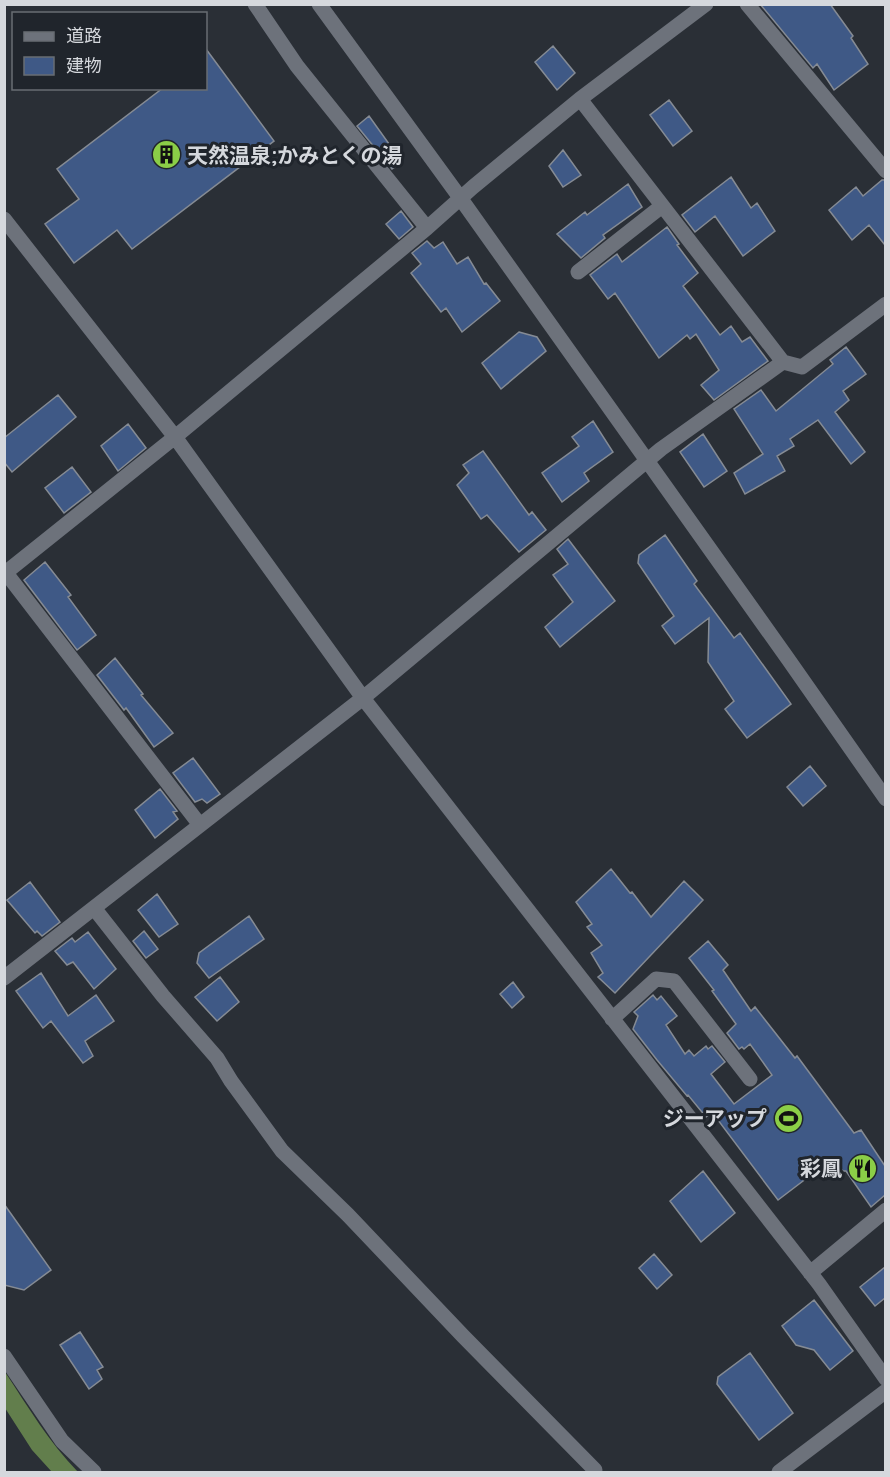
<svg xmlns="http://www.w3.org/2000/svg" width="890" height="1477" font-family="Quicksand,'Noto Sans JP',sans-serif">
<rect width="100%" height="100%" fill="#2a2f36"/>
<path fill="#627e4c" d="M5,1372c23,35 44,70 73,100h-26l-20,-22 -27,-42z"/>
<path fill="#3f5986" stroke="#858b94" stroke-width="1.5" d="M760,4h70l23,32 -2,2 17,26 -34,26 -17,-26 -4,4z
M553,46l22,27 -18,17 -22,-28z
M206,49l68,92 -142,108 -15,-19 -43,33 -29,-39 34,-25 -22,-30 106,-81h43z
M669,100l23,31 -19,15 -23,-31z
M369,116l33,46 -10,7 -35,-43z
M563,150l18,25 -18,12 -14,-21z
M731,177l20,31 6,-5 18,28 -32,25 -28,-40 -20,16 -13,-17z
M882,180h3v65l-16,-20 -17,15 -23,-30 27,-23 7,9z
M628,184l14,23 -39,28 2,3 -24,20 -24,-24 28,-22 2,3z
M401,211l12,16 -14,12 -13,-15z
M667,227l12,17 -2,1 21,28 -15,13 37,49 11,-9 11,16 8,-5 18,24 -54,39 -13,-15 18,-15 -23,-36 -6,5 -3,-4 -28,23 -44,-65 -7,6 -18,-24 27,-21 5,8z
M427,241l7,7 9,-6 14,22 11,-7 16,27 2,-1 14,18 -38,31 -16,-24 -5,4 -30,-39 10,-9 -9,-11z
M519,332l18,5 9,14 -45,38 -19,-26z
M846,347l20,27 -23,17 6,9 -14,12 30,40 -14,12 -33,-44 -28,19 4,7 -17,10 8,15 -40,23 -11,-21 29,-19 -29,-45 27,-19 15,21 57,-47 -3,-4z
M58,395l18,22 -64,55 -8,-10v-24z
M593,421l20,31 -29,21 5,8 -27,21 -20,-29 37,-27 -7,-9z
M128,424l18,24 -28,23 -17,-25z
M703,434l24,37 -23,16 -24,-35z
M483,451l46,64 3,-3 14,18 -27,22 -32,-37 -6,4 -24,-34 12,-12 -6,-8z
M72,467l19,25 -27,21 -19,-25z
M665,535l32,46 -3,3 40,54 6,-5 51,71 -44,34 -22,-29 9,-8 -26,-39 1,-44 -34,26 -13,-18 12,-10 -36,-53 1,-8z
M568,539l47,62 -55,46 -15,-20 28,-25 -20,-27 15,-11 -11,-15z
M45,562l26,33 -3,2 28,38 -19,15 -53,-70z
M115,658l28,36 -2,1 32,38 -19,14 -28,-39 -2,2 -27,-35z
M193,758l27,36 -13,9 -5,-4 -7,3 -22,-29z
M810,766l16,20 -23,20 -16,-19z
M160,789l17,22 -4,1 5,7 -23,19 -20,-28z
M611,869l19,24 2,-1 19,25 33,-36 19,19 -88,93 -17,-16 5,-4 -12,-20 11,-8 -15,-18 5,-3 -16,-22z
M30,882l30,40 -18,14 -5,-5 -2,2 -28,-33z
M157,894l21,30 -19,13 -21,-27z
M249,916l15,23 -55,39 -12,-15 2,-10z
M144,931l14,18 -12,9 -13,-17z
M88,932l28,37 -22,20 -21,-27 -6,3 -12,-14 17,-13 3,4z
M708,941l20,24 -5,5 28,41 4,-4 40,51 2,-2 57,77 7,-3 24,36v29l-14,12 -25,-36h-3l-11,-12 -54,41 -66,-88 -6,5 -18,-22 -1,1 -30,-36 -24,-31 5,-13 -4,-4 19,-17 4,5 4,-4 16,20 -11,9 19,29 4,-4 5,6 12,-10 2,3 4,-3 13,16 -14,12 23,30 38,-29 -22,-31 -6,5 -2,-2 -3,2 -12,-16 9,-9 -24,-33 2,-1 -25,-32z
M41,973l27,43 28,-21 18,26 -29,20 8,15 -10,7 -32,-42 -8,7 -27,-37z
M220,977l19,25 -22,19 -22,-24z
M513,982l11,15 -12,11 -12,-14z
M703,1171l32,42 -34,29 -31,-41z
M4,1204l47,66 -27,20 -20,-5z
M654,1254l18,21 -15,14 -18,-21z
M885,1267v31l-10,8 -15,-19z
M814,1300l39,51 -23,19 -16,-20 -18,-5 -14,-19z
M80,1332l23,35 -6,3 5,9 -13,10 -29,-44z
M750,1353l43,60 -34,27 -42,-56 1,-7z"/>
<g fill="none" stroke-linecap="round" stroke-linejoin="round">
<path stroke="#6d727b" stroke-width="15" d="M255,4l42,62 130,162
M319,4l142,195 327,460 98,140
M747,4l139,167
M580,99l203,263 19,5 84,-63
M4,219l171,218 188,261 456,586 67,95
M578,272l84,-66
M6,573l194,252
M4,574l171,-137 252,-209 46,-41 107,-88 126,-95
M94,908l69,88 54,62 14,23 51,70 66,64 115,121 132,134
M4,978l359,-280 298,-249 122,-87
M612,1019l44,-40 18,2 76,98
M810,1273l76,-63
M4,1356l58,85 32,31
M779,1472l107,-81"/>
</g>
<defs>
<symbol id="building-disc" viewBox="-11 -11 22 22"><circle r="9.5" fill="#8bce47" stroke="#20252c"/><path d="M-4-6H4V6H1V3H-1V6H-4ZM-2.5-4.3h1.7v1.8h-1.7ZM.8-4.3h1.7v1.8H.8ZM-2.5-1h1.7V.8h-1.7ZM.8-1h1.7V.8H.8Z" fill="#111"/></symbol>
<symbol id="stadium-disc" viewBox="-11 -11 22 22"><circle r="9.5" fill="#8bce47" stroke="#20252c"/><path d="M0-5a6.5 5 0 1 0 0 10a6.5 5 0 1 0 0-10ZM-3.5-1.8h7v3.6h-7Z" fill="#111"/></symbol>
<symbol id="restaurant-disc" viewBox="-11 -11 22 22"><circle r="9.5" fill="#8bce47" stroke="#20252c"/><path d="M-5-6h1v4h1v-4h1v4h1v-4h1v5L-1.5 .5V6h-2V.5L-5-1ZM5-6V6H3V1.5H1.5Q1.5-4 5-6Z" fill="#111"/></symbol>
</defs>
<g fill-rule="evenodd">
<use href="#building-disc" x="150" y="138" width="33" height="33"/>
<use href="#stadium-disc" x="772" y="1102" width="33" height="33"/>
<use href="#restaurant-disc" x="846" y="1152" width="33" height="33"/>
</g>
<g text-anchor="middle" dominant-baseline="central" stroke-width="6" stroke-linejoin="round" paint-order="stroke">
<g font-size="21" font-weight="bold" fill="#d5d8dd" stroke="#20252c" text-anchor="end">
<text x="187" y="155" text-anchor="start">天然温泉;かみとくの湯</text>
<text x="767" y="1118">ジーアップ</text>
<text x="842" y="1168">彩鳳</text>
</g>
</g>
<rect width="890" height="1477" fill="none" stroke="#d5d8dd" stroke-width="12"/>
<rect x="12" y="12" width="195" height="78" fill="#20252c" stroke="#686d73" stroke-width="1.5"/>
<rect x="24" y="32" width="30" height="9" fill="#6d727b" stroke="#686d73" stroke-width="1.5"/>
<text x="66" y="42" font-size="18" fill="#d5d8dd">道路</text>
<rect x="24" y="57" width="30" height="18" fill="#3f5986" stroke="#686d73" stroke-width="1.5"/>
<text x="66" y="72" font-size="18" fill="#d5d8dd">建物</text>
</svg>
